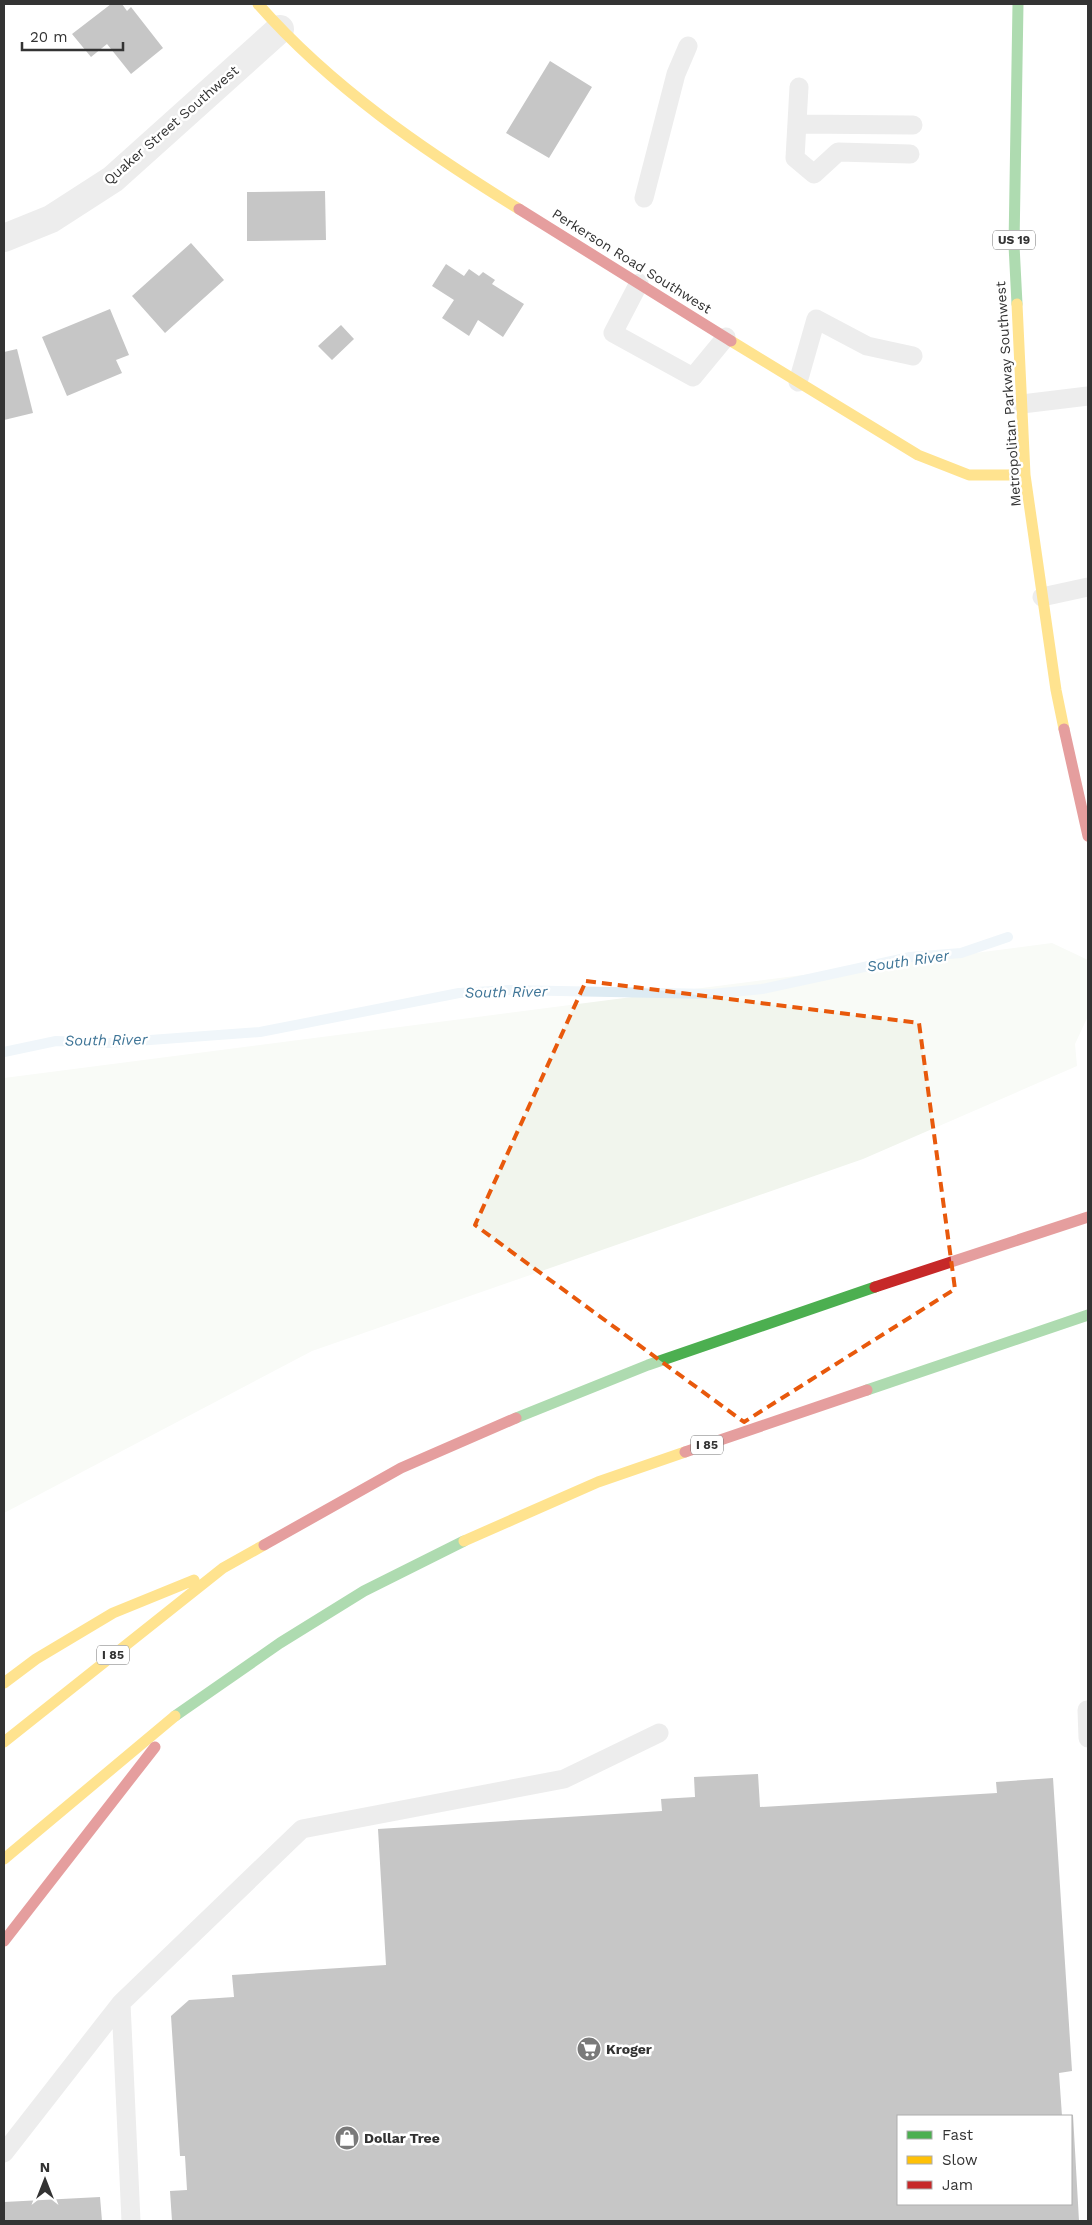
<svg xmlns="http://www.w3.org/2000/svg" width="1092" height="2225" font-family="'Work Sans',sans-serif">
<rect width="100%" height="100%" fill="#fff"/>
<path fill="#f1f5ed" d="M1052,943l36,17v56l-13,28 2,22 -214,93 -551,192 -308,162v-435z"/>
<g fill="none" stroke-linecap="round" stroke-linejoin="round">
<path stroke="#ddebf3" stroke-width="10" d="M4,1052l52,-11 53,2 151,-11 199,-39 50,-3 203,4 50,-5 148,-32 51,-4 47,-16"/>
</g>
<path fill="#818181" d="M111,4h11l5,7 4,-4 32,41 -32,26 -24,-30 -16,13 -19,-23z
M550,61l42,26 -43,71 -43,-25z
M325,191l1,49 -79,1v-49z
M191,243l33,37 -59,53 -33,-37z
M446,264l18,12 5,-7 10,7 4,-4 12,8 -3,4 32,20 -21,33 -25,-17 -9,16 -27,-18 12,-18 -22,-14z
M110,309l19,46 -13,5 6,13 -55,23 -25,-59z
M341,325l13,14 -22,21 -14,-14z
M17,349l16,64 -29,7v-68z
M758,1774l2,33 237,-14 -1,-11 57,-4 19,293 -13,2 3,43h-164v88h173v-89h2l6,106h-907l-2,-30 17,-1 -2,-34h-5l-9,-140 18,-16 45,-3 -2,-22 154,-10 -8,-136 284,-18 -1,-12 34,-2 -1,-20z
M100,2197l2,24h-98v-19z"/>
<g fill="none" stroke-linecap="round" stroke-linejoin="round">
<path stroke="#d7d7d7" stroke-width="19" d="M799,87l-4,71 19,16 24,-22 72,2
M797,124l116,1
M644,198l32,-124 12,-28
M639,283l-26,50 80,44 33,-40
M798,382l18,-63 51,27 46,10
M1022,404l66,-8
M1042,597l46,-10
M1087,1710l1,28
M4,2153l117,-150
M131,2221l-10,-218 181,-174 262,-50 95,-46"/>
<path stroke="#d7d7d7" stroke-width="28" d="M4,238l47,-19 62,-40 167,-150"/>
<path stroke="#4caf50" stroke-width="11" d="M1017,304l-3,-59 4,-241
M867,1390l221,-75
M516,1418l132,-53 227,-78
M175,1716l105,-73 84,-52 100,-50"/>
<path stroke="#ffc107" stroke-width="11" d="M258,4c74,84 167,147 261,205
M1017,304l8,171 31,215 8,39
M731,341l187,114 51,20h56
M464,1541l134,-59 87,-30
M4,1683l32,-24 77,-46 81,-33
M4,1742l219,-174 41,-23
M4,1859l171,-143"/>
<path stroke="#c62828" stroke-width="11" d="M519,209l212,132
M1064,729l24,107
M875,1287l213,-70
M685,1452l182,-62
M264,1545l137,-77 115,-50
M4,1941l151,-194"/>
</g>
<path d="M0 0H1092V2225H0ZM586,981l333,42 36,266 -211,133 -269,-197z" fill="#fff" fill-opacity=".55" fill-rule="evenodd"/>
<path fill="none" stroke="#e8590c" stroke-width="4" stroke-dasharray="10 6" stroke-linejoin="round" d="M586,981l333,42 36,266 -211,133 -269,-197z"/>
<defs>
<symbol id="supermarket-disc" viewBox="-11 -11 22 22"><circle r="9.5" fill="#7a7a7a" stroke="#fff"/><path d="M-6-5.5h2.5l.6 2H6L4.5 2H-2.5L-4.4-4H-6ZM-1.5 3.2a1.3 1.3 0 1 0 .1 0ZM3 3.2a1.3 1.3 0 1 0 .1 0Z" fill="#fff"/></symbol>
<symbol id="shop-disc" viewBox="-11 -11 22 22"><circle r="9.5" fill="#7a7a7a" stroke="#fff"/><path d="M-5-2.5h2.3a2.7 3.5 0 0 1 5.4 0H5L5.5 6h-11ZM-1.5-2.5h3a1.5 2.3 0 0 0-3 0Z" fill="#fff"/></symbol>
</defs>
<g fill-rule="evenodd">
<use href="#supermarket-disc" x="575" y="2035" width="28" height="28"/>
<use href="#shop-disc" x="333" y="2124" width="28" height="28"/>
</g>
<g text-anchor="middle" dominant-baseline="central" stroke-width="5" stroke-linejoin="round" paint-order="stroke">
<g fill="#fff" stroke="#707070" stroke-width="1">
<rect x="993" y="230.5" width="42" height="19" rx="4"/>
<rect x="691" y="1435.5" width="32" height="19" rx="4"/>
<rect x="97" y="1645.5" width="32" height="19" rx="4"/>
</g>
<g font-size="12" font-weight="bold" fill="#333">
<text x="1014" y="240">US 19</text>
<text x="707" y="1445">I 85</text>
<text x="113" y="1655">I 85</text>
</g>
<g font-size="14" fill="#333" stroke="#fff">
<text transform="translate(171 125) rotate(-41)">Quaker Street Southwest</text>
<text transform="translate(632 261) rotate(32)">Perkerson Road Southwest</text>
<text transform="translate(1008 394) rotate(-94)">Metropolitan Parkway Southwest</text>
</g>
<g font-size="14" font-weight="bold" fill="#333" stroke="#fff" text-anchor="start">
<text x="606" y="2049">Kroger</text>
<text x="364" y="2138">Dollar Tree</text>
</g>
<g font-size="15" font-style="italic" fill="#3f7597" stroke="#fff">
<text transform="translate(908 961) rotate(-8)">South River</text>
<text transform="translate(506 992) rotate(-1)">South River</text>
<text transform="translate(106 1040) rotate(-1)">South River</text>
</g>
</g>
<rect width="1092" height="2225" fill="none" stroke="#333333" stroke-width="10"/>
<rect x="897" y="2115" width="175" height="90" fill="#ffffff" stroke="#adadad"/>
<rect x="907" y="2131" width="25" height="8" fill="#4caf50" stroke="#adadad"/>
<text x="942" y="2140" font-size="15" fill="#333333">Fast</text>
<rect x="907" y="2156" width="25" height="8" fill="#ffc107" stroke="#adadad"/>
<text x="942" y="2165" font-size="15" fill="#333333">Slow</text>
<rect x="907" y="2181" width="25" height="8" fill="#c62828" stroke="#adadad"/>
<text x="942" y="2190" font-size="15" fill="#333333">Jam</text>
<g transform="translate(45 2180)" stroke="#ffffff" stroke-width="4" paint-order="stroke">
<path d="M0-4L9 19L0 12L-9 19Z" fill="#333333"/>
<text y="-8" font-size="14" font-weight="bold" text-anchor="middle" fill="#333333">N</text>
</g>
<path d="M22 42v8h101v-8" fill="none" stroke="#333333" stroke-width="2.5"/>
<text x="30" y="42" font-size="15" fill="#333333" stroke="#ffffff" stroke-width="4" paint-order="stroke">20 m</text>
</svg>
